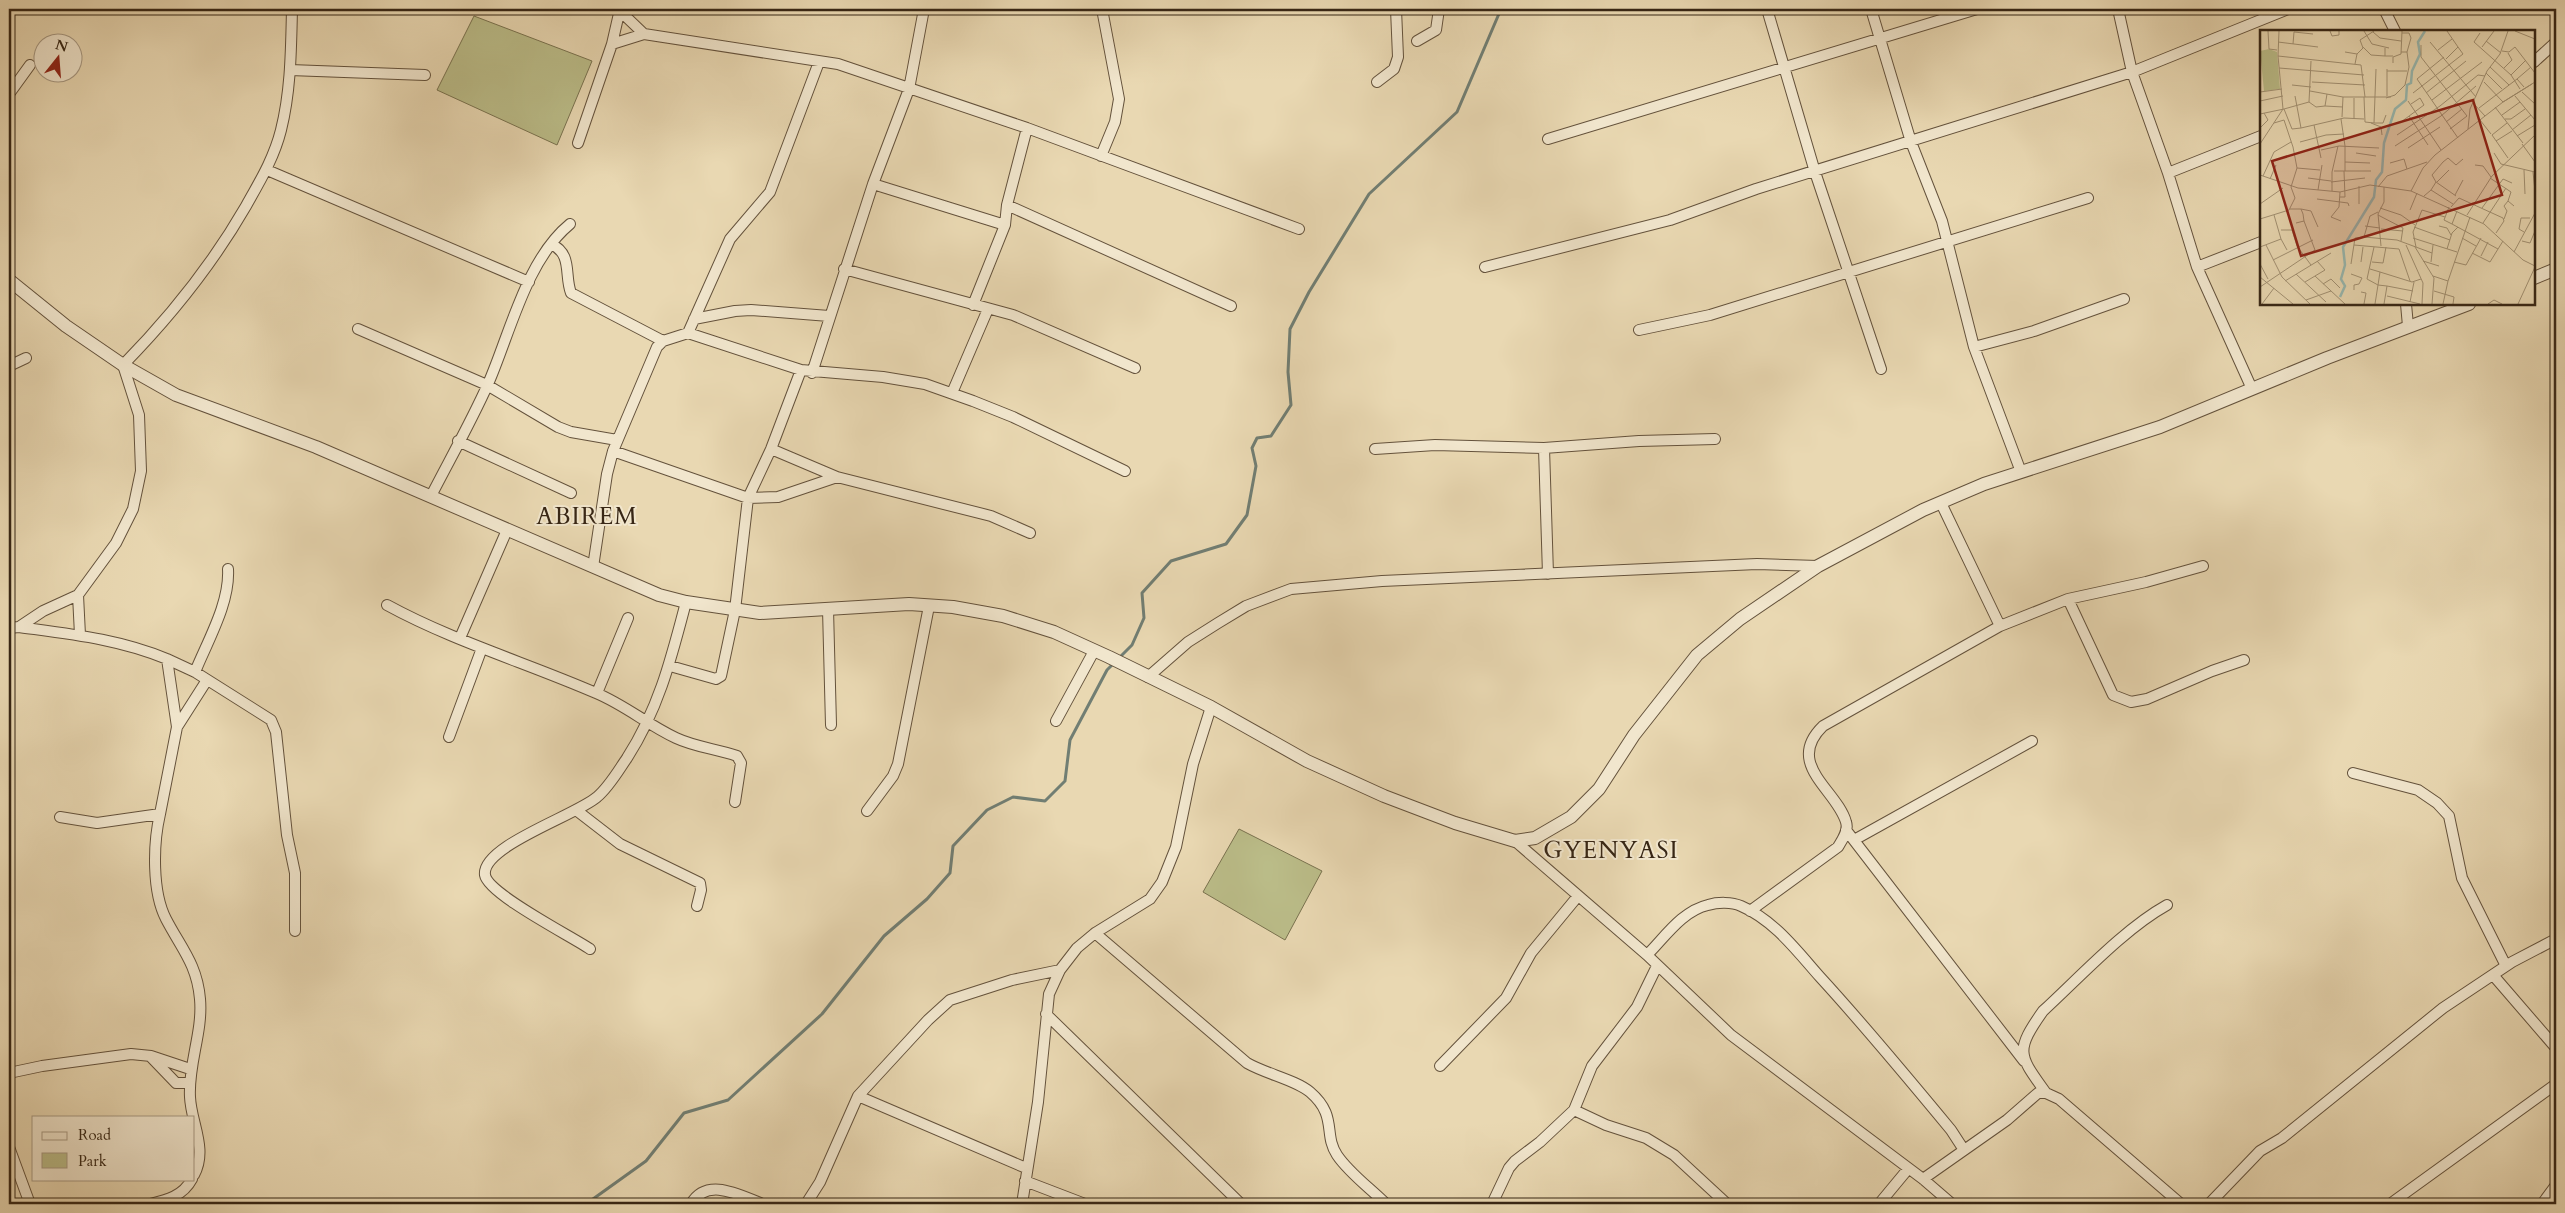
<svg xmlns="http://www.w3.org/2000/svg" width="2565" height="1213" font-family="Cardo,serif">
<rect width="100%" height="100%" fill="#e9d8b2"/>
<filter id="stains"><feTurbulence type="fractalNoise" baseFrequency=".004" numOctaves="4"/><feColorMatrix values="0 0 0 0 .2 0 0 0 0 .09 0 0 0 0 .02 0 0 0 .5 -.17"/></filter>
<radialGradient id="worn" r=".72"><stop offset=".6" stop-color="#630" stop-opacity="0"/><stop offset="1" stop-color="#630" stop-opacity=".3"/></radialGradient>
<path fill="#bbbd89" stroke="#79724f" d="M474,16l118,45 -35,84 -120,-55z
M1239,829l83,42 -37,69 -82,-48z"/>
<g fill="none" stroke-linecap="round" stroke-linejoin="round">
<path stroke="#717e73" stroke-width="3" d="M1119,658l13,-13 12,-27 -2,-25 29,-32 55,-17 21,-29 9,-49 -4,-18 5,-10 14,-2 20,-31 -3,-33 2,-43 19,-37 60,-98 88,-82 44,-103
M586,1204l60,-43 38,-48 44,-13 94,-86 62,-78 43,-37 23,-26 3,-27 34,-36 26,-13 32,4 20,-20 5,-41 37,-70 7,-7"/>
<defs>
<path id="minor" d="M1767,9l48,163 66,197
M1871,9l40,133 31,79 32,126 47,125
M2118,9l14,63 36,101 29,94 55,122
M2384,9l11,22
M620,11l24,23
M1417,41l19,-11 3,-21
M612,44l32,-10 194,30 189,64 272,101
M2534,62l22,-20
M290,70l135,5
M1377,82l17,-13 4,-12 -2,-48
M9,94l21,-29
M1548,139l429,-130
M578,143l34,-99 8,-35
M1101,156l14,-34 4,-23 -17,-90
M267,170l262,112
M2168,173l93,-37
M873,184l132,41
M1007,205l224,101
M551,244c22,10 13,31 20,49l92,48
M1485,267l185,-47 86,-31 376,-117 156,-63
M2197,267l64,-25
M844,269l169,46 122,53
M2406,304l2,22
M973,305l32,-80 2,-20 20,-77
M694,319l41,-8 16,-1 78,6
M358,329l129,56 71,42 13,5 46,8
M1639,330l71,-15 378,-117
M688,333l42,-94 40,-47 49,-130
M1974,347l60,-16 90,-32
M9,366l17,-8
M812,373l61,-189 36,-95 15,-80
M952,393l36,-84
M458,441l113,52
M1544,448l95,-7 76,-2
M771,449l66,28
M1375,449l60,-4 109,3 4,126
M613,451l135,47 30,-1 59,-20 154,39 39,17
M431,496c19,-37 40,-74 57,-112 22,-50 38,-124 82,-160
M1941,503l59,123
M593,567l14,-93 6,-23 44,-104 6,-6 25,-8 113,37 82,7 42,7 48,17 40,16 112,54
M78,595l2,40
M2068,599l78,-17 57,-16
M387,605c66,36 140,58 209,88 29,12 52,32 80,45 19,9 41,11 61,18l4,7 -6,39
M828,609l3,116
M19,627c51,7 100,12 148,32l10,68 -17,87 -63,9 -37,-6
M9,628l10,-1 24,-16 35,-16 38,-52 17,-34 8,-38 -2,-56 -16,-50c48,-49 89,-100 123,-159 14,-25 28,-48 35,-76 10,-40 10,-81 11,-121
M460,638l47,-108
M167,659l28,13 76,48 5,12 11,103 8,38v58
M670,666l46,13 5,-3 14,-66 13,-112 23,-49 30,-79
M195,672c13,-32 35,-69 33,-103
M1148,677l40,-35 30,-19 28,-17 45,-17 91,-8 375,-17 61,2
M597,693l31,-75
M1056,721l38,-70
M177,727l30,-47
M449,737l33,-89
M2353,773l65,17 19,13 12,13 13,62 44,88
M576,810l44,34 80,39 1,7 -4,16
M867,811l26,-35 5,-12 31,-158
M160,814c-7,30 -8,78 6,105 15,29 31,45 34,80 3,33 -12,65 -10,98 1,26 18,52 4,78
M1846,830l178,231
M1854,840l178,-99
M1515,841l132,114 84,80 192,144 29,25
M1750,911l88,-64c4,-7 11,-16 8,-25 -9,-32 -62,-58 -23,-96l177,-100 68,-27 45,96 18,7 16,-3 65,-28 32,-11
M1095,933l152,130c19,11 49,17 63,29 28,24 13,42 27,63 12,18 33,33 49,49
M590,949c-19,-13 -102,-55 -105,-74 -4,-29 92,-60 112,-78 12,-10 21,-26 30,-39 32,-50 44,-99 59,-156
M1647,955c18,-18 35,-44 61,-50 10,-3 24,-3 33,1 33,14 56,45 79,71 45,49 88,101 131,153l13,20
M2493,975l63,73
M1046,1014l195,190
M151,1057l25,26h14
M1440,1066l66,-68 25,-45 47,-57
M9,1073l33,-7 89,-12 20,2 39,13
M2046,1093c-27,-38 -32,-41 -3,-82 37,-34 81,-82 124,-106
M858,1096l168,72
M1574,1110l18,-44 45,-59 20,-41
M9,1147l21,57
M1923,1179l84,-59 31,-27h8l13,6 122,105
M1025,1181l60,23
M150,1204c17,-4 33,-8 42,-25
M691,1204c16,-28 50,-8 72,0
M806,1204l14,-22 38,-86 70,-76 22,-20 62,-20 48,-10
M1022,1204l16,-102 11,-108 11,-24 17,-22 18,-15 55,-34 12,-17 14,-35 17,-83 18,-57
M1492,1204l17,-36 6,-7 25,-19 34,-32 32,15 40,13 28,17 53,49
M1879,1204l29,-35
M2209,1204l51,-53 22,-13 161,-130 69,-46 44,-23
M2390,1204l166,-120
M2542,1204l14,-19"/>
<path id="tertiary" d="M2534,278l22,-9
M9,280l57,46 57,39 53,30 140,52 343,148 27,7 74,11 149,-9 44,3 50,9 51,16 55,25 102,50 96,54 77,35 71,27 60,18 20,-3 36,-21 28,-28 35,-54 63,-80 43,-36 78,-53 105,-56 61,-26 176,-57 167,-69 142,-54"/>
</defs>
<use href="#minor" stroke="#64523c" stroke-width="12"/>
<use href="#tertiary" stroke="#64523c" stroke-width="14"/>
<use href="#minor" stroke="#f1e6cd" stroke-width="10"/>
<use href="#tertiary" stroke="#f1e6cd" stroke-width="12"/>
</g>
<g text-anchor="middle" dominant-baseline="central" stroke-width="4" stroke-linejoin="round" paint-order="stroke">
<g font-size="24" letter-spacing="1" fill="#372615" stroke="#f1e6cd">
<text x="587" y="516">ABIREM</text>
<text x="1611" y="850">GYENYASI</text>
</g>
</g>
<g transform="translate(2260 30)">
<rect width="275" height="275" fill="#e9d8b2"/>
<path d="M9,19l8,3 3,37 -16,2 -4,-40z" fill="#bbbd89"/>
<path fill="none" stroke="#98b9b1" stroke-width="2.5" d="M80,267l5,-11 -4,-7 4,-14 -2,-18 31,-50 2,-17 6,-8 2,-29 11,-34 11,-9 1,-15 4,-2 1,-12 8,-17 -2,-12 7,-11"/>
<path fill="none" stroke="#a29173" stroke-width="1" d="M8,1l1,18 8,1M70,1l2,5 7,-1v-4M104,1l8,13 17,4M255,1l20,8M113,2l7,6 21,3M220,3l-6,9 37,33 9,14M226,11l15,12M18,12l40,5M170,12l46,55M33,14l1,-12 19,2M161,15v12l46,59 -17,13M103,17l8,8 14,1M222,17l12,-16M125,18v8h8M178,20l14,-11M242,21l7,1 6,-5 20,26M85,22l12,2 -2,10M141,22h6l4,-14 -2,-5h-7M97,24l6,-6 -3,-8 14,-9M18,26l83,9 4,32M184,27l-27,22 41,59M186,29l12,-12 -11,-16M51,31l-2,41 7,5 9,-1M133,33v-6l8,-3 1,-23M230,37l19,18M19,38l85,7M244,38l8,-8 -4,-7M127,41h20M226,43l16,16M251,45l15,-15M257,49l14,-12M52,52l53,3M224,52l19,20 29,-18M32,55l19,2M50,61l33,6h48M0,62l22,-3M262,62l13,12M153,63l50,-39 -5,-7M166,63l40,-32M67,64l-2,12 18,1M35,66l6,32 13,-3M127,66v-27M255,66l20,24M104,67l1,25 9,1 2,-54M94,68v21M126,68l9,-3 10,-10 4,-18 -2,-15M172,70l50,-38M0,71l23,-5M148,71l33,49M213,73l12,13M235,77l28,36M219,78l38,-29 7,8M24,79l25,-7M0,84l24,-5 8,20 9,-1M242,85l18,-13M149,86l19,29M82,87l1,-20M84,88l20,1M81,89l4,27v25M245,89h6l14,-10M220,90l11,14M141,92l23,-17 -4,-7 -9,6M186,92l16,-13M111,93l10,4 1,8M114,93h9l3,-8M247,93l-15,12 16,23M0,98l8,-8 -4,-7M208,99l2,-20 17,-38 13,-17 8,-23M252,100l19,-15M137,105l43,-29 38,-31 7,1M257,106l18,-11M236,111l16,-10M40,112l26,-7 18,-1M0,114l23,-35 -5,-53 1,-25M262,114l13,18M135,116l46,-30 35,-30M148,118l32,-21M61,120l18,-4 40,2M96,123l20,3M234,123l7,11 34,8M61,128l-7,-33 30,-7M85,132l25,1M130,133l14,-4 3,10M215,135l8,1 8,11M37,138l23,2M264,140l1,24M74,141h37M273,142l2,19M0,145l38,13 42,4 30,-7 41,6 12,-23 12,-13 68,-53 32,-20M3,146l11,-24 17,-10M48,148l23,3M230,148l21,14 -3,9M10,149l6,-14M71,152l34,-4M176,152l20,14M177,152l12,-12M99,156v18M118,157l9,-11 40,-14M58,160l4,-25M171,160l5,-8 -4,-7 11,-13 5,-4 8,7 7,-6M72,161v-19l6,-26M151,161l73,33 39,36 12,6M80,162l-1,15 -8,10 10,4M195,165l8,-15M164,166l7,-6 22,14M80,167h5l-1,-26M57,169l31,4 1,3M0,174l23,-16M189,177l-5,13 8,4M191,177l8,-9 44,20 1,3 -8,12M120,178l21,7 14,10M222,178l21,-29 9,4M30,179h11l2,5 1,7 -8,2M41,179l10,2 7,16M150,180l7,-17M197,181l-5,13 46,25 5,-8M14,185l7,24M118,185l25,13 -2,13M207,185l25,-39 43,-41M0,189l29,-9 6,-12 -4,-11 6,-19 -4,-21 -9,-27 -10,3M244,189l3,-8 -3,-5 4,-5 6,5M223,193l23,-35M105,196l15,2M179,196l8,2 4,7M154,197l36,13M121,199l22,2M21,200h11l5,16 14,19M264,202l-5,-3 2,-11h9M104,207l33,3 35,13M153,208l44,14M202,208l14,8M262,211l8,2 5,-12M6,215l16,32 28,27M94,215l45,4 11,32M146,215l17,38 -1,21M121,216l-3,-32 6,-12v-15M0,217l21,-8 6,11M114,217l-7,32 11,6 -3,19M155,217l19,31 -2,26M156,217l-3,-15 9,-22 23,7M187,219l5,-16 6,-6M254,222l21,-39M212,223l18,9 8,-13M221,226l7,-14M13,230l40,-20M163,231l16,5M101,232l2,-15M112,232l11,1 3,-16M171,232l2,-17M194,232l12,3 15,-27M0,234l8,15M91,234l4,-26 9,-1 6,-21 8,-4M110,239l10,3 -2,13 9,1 -3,18M120,242l32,10 9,-3M36,244l30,28M91,244l11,4 -3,6 -5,1v5M55,246l30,28M173,246l15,5 22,-64M0,247l33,27M25,251l46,-28M45,252l20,-12 -8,-9M63,254l8,-5 9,9M127,256l26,5M0,257l55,-37 -11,-29M174,261l20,6 -1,7M101,262l5,1 -2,11M127,266l33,8M46,270l25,-9M150,272l4,-20M2,274l12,-16M183,274l5,-23M228,274l6,-4 8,4M258,274l17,-37"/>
<path fill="#8f2418" fill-opacity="0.15" stroke="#8f2418" stroke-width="2.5" d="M213,70l29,95 -201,61 -29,-95z"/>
<rect width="275" height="275" fill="none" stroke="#372615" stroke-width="2.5"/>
</g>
<rect width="2565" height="1213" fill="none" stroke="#e9d8b2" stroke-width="30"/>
<rect x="10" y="10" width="2545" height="1193" fill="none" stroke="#372615" stroke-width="2.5"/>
<rect x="15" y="15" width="2535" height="1183" fill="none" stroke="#372615"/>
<rect x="32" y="1116" width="162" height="65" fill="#f1e6cd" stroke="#a79983"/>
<rect x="42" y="1132" width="25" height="8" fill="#f1e6cd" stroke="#a79983"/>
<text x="78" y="1140" font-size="15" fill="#372615">Road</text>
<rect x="42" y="1153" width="25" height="15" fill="#bbbd89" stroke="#a79983"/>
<text x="78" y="1166" font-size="15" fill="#372615">Park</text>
<g transform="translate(58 58) rotate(17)"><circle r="24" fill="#f1e6cd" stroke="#a79983"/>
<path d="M0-4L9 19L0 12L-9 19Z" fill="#8f2418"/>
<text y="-8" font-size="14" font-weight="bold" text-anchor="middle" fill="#372615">N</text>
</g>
<rect width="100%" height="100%" filter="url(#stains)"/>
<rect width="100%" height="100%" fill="url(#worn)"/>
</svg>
